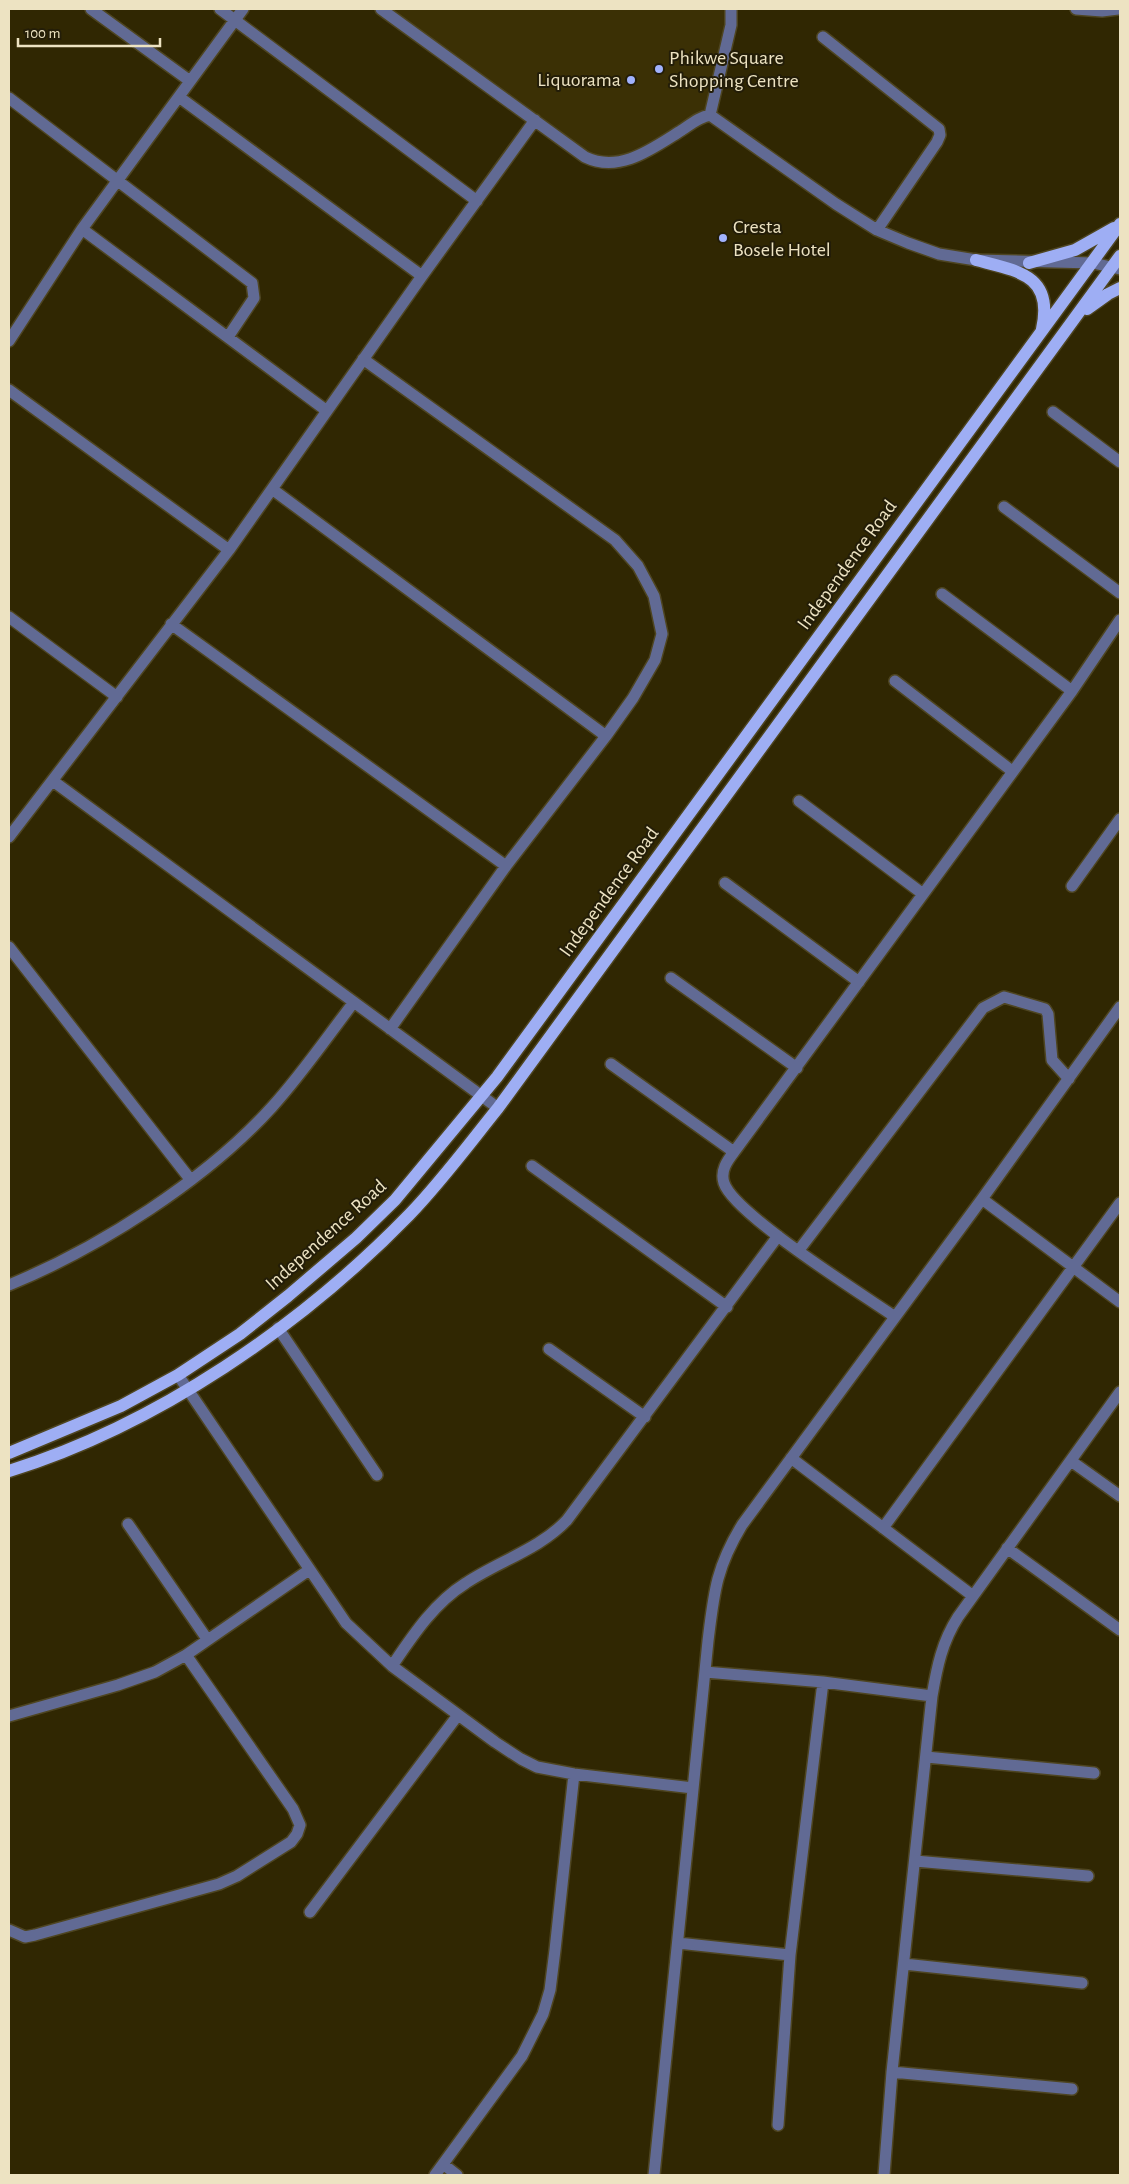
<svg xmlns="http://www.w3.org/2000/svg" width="1129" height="2184" font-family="'Alegreya Sans',sans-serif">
<rect width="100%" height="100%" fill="#302702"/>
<path fill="#3b3005" d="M381,9h348l-16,107 -73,39 -37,8z"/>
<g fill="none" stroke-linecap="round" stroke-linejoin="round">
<defs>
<path id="minor" d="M91,9l99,72
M220,9l257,192
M381,9l204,148c35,17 68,-9 97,-27 9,-6 17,-13 28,-15
M1076,9l26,2 16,-2
M823,37l116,92 1,6 -3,7 -60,88
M179,97l243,179
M9,98l243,185 2,15 -26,39
M710,115l126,89 41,26 31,13 31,11 37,6 117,3 27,6
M710,115l21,-90v-16
M82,229l245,182
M9,341l73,-112 161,-220
M363,359l252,181 23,26 16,30 8,38 -7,26 -22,38 -27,38 -100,130 -116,163
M9,390l220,160
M1053,412l67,50
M272,489l334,247
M1004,507l116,86
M942,594l130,97
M9,617l108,80
M171,624l335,242
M895,681l117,90
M53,781l445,327
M799,801l124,93
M9,837l220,-287 193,-274 113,-156
M725,883l134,99
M1072,886l48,-67
M9,947l181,232
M671,978l126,90
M611,1064l123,88
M532,1166l195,141
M982,1199l138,103
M799,1250l184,-242 21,-11 41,12 3,5 4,46 17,19
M9,1285c90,-37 197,-105 263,-178 30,-33 55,-70 82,-105
M895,1317c-33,-23 -161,-103 -171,-134 -4,-12 3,-22 10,-31l338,-461 48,-71
M278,1328l99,147
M549,1349l96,68
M178,1375l168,248 46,43 103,76 26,17 16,8 37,7 119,14
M791,1458l182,138
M1071,1461l49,35
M128,1524l79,115
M883,1528l237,-325
M1007,1548l113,82
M392,1666c21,-31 42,-63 74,-83 33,-22 74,-34 101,-63l211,-284
M705,1672l118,10 109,14
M9,1716l109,-31 37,-13 31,-17 123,-85
M926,1757l168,16
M915,1861l173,15
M310,1912l148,-197
M9,1930l16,7 10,-2 184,-51 18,-8 54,-34 6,-8 3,-9 -7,-16 -107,-154
M678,1943l112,12
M904,1964l178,19
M892,2072l180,17
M778,2125l12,-170 33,-273
M443,2164l14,11
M435,2175l87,-119 21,-42 7,-24 5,-40 19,-176
M654,2175l54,-534c6,-49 8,-73 34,-116l240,-326 138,-192
M884,2175l8,-103 40,-376c5,-29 10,-54 26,-79l162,-225"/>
<path id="major" d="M976,260c42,11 78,15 66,69
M1029,263l46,-13 39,-22
M1087,309l21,-15 12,-6
M9,1453l112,-47 57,-31 62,-41 48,-38 68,-58 39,-38 102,-123 623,-853
M9,1471c148,-46 292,-145 400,-256 32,-33 60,-71 89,-107l622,-852"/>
</defs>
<use href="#minor" stroke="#4e4521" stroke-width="14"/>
<use href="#major" stroke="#4e4521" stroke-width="15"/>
<use href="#minor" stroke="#616a94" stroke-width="11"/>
<use href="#major" stroke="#9eaef4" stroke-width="12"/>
</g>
<g fill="#a1b2fd" stroke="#231d08" stroke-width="2">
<circle cx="659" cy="69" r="5"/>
<circle cx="631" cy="80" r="5"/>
<circle cx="723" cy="238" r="5"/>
</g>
<g text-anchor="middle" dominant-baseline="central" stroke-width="4" stroke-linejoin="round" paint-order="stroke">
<g font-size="20" fill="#ede3c2" stroke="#231d08" text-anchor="start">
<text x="669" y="58">Phikwe Square<tspan x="669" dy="23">Shopping Centre</tspan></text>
<text x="621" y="80" text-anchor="end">Liquorama</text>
<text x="733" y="227">Cresta<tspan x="733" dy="23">Bosele Hotel</tspan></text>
</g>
<g font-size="20" fill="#ede3c2" stroke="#231d08">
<text transform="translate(847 565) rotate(-54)">Independence Road</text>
<text transform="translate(609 892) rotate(-54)">Independence Road</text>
<text transform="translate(326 1235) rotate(-42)">Independence Road</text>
</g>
</g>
<rect width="1129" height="2184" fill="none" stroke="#ede3c2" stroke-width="20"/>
<path d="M18 38v8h142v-8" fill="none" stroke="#ede3c2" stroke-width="2.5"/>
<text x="25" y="38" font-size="15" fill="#ede3c2" stroke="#231d08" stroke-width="4" paint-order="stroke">100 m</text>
</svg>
